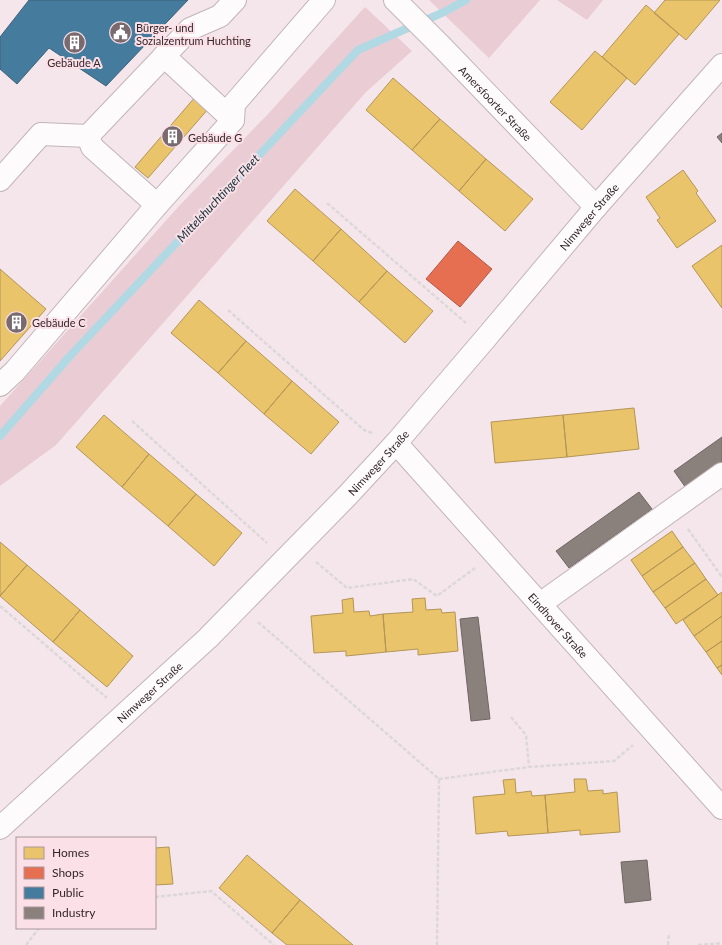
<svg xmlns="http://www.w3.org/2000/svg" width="722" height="945" font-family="Lato,sans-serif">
<rect width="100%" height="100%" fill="#f5e6eb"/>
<path fill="#e9ccd4" d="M429,0h111l-51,58z
M557,0h46l-16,20z
M365,7l47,44 -46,41 -310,353 -56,41v-80l179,-200 89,-92z"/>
<path fill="#e9c46a" stroke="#b39557" d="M665,0h55l-34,40 -32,-27z
M646,5l33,29 -44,51 -33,-28z
M595,51l32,27 -45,52 -32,-28z
M393,78l47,41 -28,31 -46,-40z
M196,96l13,12 -61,70 -13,-11z
M440,119l46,40 -27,32 -47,-41z
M486,159l47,40 -28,32 -46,-40z
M683,170l15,21 -2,2 20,28 -39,27 -20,-28 3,-2 -14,-21z
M295,189l46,40 -28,32 -46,-40z
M341,229l46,42 -28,31 -46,-41z
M722,245v63l-30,-42z
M0,269l46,40 -46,52z
M387,271l46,40 -28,32 -46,-41z
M199,300l47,41 -28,32 -47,-40z
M246,341l46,40 -28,33 -46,-41z
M292,381l47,41 -28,32 -47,-40z
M634,408l5,41 -72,8 -4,-42z
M104,415l45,39 -27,33 -46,-40z
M563,415l4,42 -72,6 -4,-41z
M149,454l47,40 -28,32 -46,-39z
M196,494l46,39 -28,33 -46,-40z
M672,531l11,16 -41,29 -11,-16z
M0,542l27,23 -27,31z
M683,547l12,16 -42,29 -11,-16z
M695,563l11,16 -41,29 -12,-16z
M27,565l53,45 -27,32 -53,-46z
M706,579l12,16 -42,29 -11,-16z
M722,592v24l-28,20 -11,-16z
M353,598l1,14 15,-1 1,5 13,-2 3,38 -40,4v-5l-32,2 -3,-37 32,-3 -1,-13z
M425,598l1,12 15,-1 1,4 13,-1 3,39 -40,4v-6l-32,3 -3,-38 30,-2 -1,-13z
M80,610l53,46 -26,31 -54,-45z
M722,616v25l-16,11 -12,-16z
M722,641v24l-5,3 -11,-16z
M722,665v10l-5,-7z
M515,779l1,14 15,-2 1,5 13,-1 3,38 -40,3 -1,-5 -31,3 -3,-37 32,-3 -2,-14z
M574,779h12l2,12 15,-1v4l14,-2 3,40 -40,3v-5l-32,3 -3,-38 30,-3z
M169,847l4,37 -18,1v-37z
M247,855l53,45 -28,33 -53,-45z
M300,900l53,45h-66l-15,-12z"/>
<path fill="#e76f51" stroke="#b15946" d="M458,241l34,28 -32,38 -34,-28z"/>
<path fill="#457b9d" stroke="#40627b" d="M29,0h159l-82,86 -57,-38 -32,36 -17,-15v-32z"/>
<path fill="#8a817c" stroke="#706664" d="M722,133v10l-5,-6z
M722,437v26l-36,25 -12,-17z
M639,492l13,17 -83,59 -13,-17z
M478,617l12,102 -19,2 -11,-102z
M647,860l4,40 -26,3 -4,-41z"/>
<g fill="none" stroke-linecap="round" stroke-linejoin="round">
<path stroke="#b1d9e3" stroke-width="8" d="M0,436l70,-80 288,-306 86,-38 22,-12"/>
<defs>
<g id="minor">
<path id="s1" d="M395,0l45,45 156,162"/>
<path d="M164,56l69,64"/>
<path d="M88,136l4,11 65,58"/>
<path d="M0,180l41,-46 47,2 102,-107 30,-13 15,-16"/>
<path d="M0,385l15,-14 142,-166 76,-85 1,-16 90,-104"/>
<path id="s2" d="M396,443l326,365"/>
<path d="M540,604l182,-130"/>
<path id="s3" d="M0,828l208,-190 138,-141 50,-54 89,-104 111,-132 126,-142"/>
</g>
</defs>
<use href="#minor" stroke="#c1b5b9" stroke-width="24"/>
<path stroke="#dcd8d9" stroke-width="2.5" stroke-dasharray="4 2" stroke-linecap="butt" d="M327,203l139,120
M228,310l136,120 8,3
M132,421l135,122
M688,529l34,48
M316,562l31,26 66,-9 24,17 38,-28
M0,606l107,92
M258,622l181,157 -2,166
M511,717l15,18 3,32
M439,779l90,-12 85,-6 19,-16
M155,897l56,-6 63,54
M26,945l13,-17
M668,945l1,-12
M698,945l24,-2"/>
<use href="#minor" stroke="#fefbfc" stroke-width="22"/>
</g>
<defs>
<symbol id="civic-disc" viewBox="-11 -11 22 22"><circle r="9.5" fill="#786a6e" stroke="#fbe0e8"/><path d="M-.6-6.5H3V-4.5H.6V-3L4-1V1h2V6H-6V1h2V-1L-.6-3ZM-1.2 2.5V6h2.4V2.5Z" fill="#fff"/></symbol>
<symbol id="building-disc" viewBox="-11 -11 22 22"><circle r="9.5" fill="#786a6e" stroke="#fbe0e8"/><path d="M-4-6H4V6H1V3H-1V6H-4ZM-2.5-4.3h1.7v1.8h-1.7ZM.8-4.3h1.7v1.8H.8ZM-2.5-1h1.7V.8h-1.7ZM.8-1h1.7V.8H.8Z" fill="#fff"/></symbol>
</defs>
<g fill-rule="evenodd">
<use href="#civic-disc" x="108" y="20" width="25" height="25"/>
<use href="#building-disc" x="62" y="30" width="25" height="25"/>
<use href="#building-disc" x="160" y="124" width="25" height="25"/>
<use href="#building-disc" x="4" y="310" width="25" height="25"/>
</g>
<g text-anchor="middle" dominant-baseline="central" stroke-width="4" stroke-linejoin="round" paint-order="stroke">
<g font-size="11" fill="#34272b" stroke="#fbe0e8" text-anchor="start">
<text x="136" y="27">Bürger- und<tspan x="136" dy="13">Sozialzentrum Huchting</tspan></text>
<text x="74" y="62" text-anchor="middle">Gebäude A</text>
<text x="188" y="137">Gebäude G</text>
<text x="32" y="322">Gebäude C</text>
</g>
<g font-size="11" fill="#34272b" stroke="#fbe0e8">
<text stroke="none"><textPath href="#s1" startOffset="144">Amersfoorter Straße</textPath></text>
<text stroke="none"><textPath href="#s3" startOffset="850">Nimweger Straße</textPath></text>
<text stroke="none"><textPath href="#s3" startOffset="526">Nimweger Straße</textPath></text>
<text stroke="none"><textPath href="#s2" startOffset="244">Eindhover Straße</textPath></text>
<text stroke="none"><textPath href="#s3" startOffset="202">Nimweger Straße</textPath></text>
</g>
<g font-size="12" font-style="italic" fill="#103036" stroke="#fbe0e8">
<text transform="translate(218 198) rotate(-47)">Mittelshuchtinger Fleet</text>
</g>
</g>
<rect x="16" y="837" width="140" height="92" fill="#fbe0e8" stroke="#ab969c"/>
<rect x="24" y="847" width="20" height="12" fill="#e9c46a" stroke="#ab969c"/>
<text x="52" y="857" font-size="12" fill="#34272b">Homes</text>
<rect x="24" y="867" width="20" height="12" fill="#e76f51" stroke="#ab969c"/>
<text x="52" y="877" font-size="12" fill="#34272b">Shops</text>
<rect x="24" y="887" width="20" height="12" fill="#457b9d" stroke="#ab969c"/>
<text x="52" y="897" font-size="12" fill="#34272b">Public</text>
<rect x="24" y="907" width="20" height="12" fill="#8a817c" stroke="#ab969c"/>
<text x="52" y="917" font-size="12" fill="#34272b">Industry</text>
</svg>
